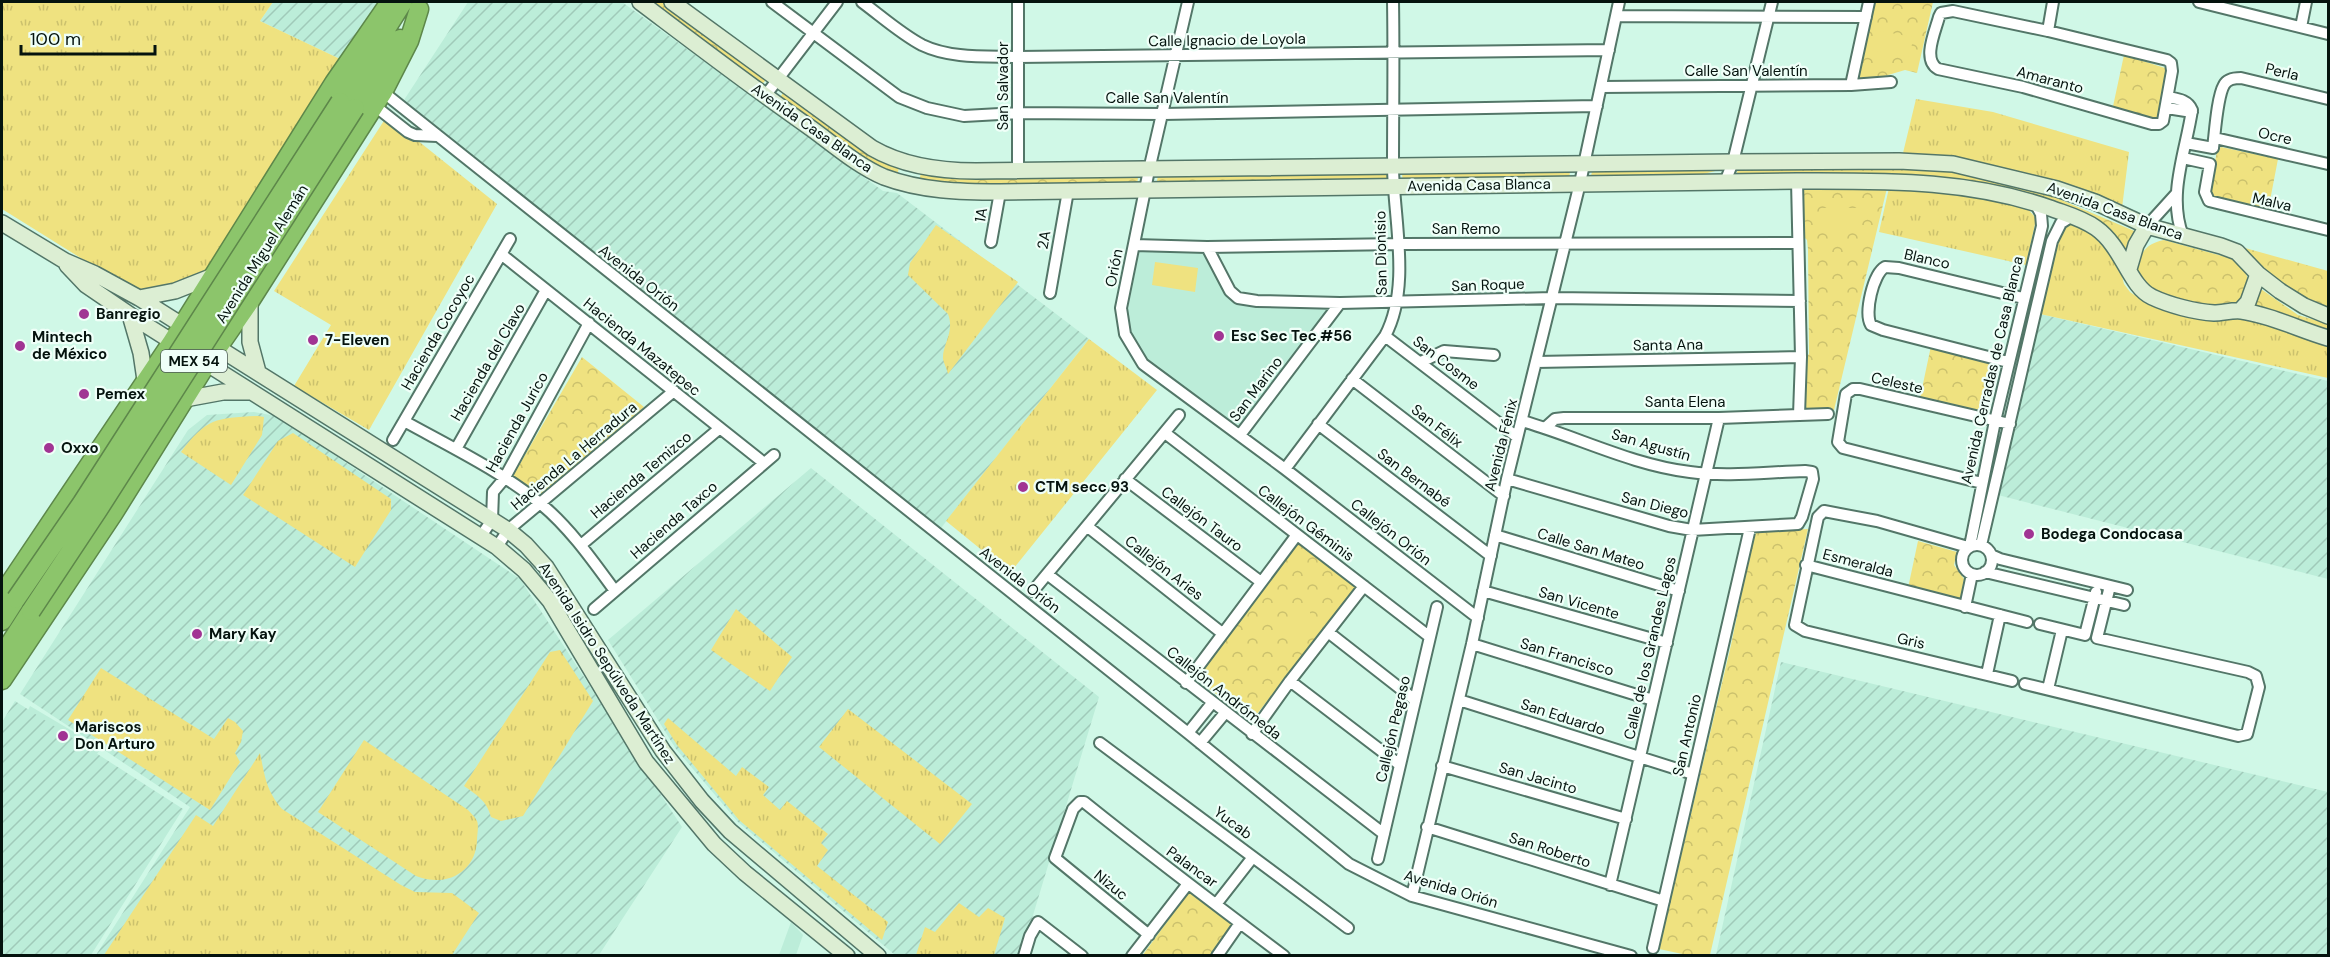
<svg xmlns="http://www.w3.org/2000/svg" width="2330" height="957" font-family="'DM Sans',sans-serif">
<defs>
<pattern id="industrial-furrows" width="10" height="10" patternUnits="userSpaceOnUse" patternTransform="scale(1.5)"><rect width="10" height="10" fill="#bcedd9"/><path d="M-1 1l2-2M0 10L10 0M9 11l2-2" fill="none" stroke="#a0cab9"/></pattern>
<pattern id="grass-tufts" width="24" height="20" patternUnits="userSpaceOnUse" patternTransform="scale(1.5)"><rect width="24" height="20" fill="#efe280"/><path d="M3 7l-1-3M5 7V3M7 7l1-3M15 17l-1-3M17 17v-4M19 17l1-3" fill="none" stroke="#cbc16d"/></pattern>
<pattern id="park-crowns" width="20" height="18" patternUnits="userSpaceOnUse" patternTransform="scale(1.5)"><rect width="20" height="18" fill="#efe280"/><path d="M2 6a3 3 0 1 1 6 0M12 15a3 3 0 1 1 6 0" fill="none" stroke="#cbc16d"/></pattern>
</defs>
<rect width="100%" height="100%" fill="#d0f8e7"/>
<path fill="#bcedd9" d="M1139,251l65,2 21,41 28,13h76l-91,122 -93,-65 -20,-39z
M30,706l71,42 -48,72 -29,-101z
M791,922l12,13 -7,20h-17z"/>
<path fill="url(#industrial-furrows)" d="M273,2h106l-39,57 -80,-38z
M468,2h154l261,189 14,2 192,146 -148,189 -537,-428z
M2040,314l288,67v198l-330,-84z
M254,412l22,4 244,163 162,248 -83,128h-503l94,-148 -170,-113 168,-264 19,-15z
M811,468l288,229 -78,258h-126l-157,-133 -62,-73 -68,-109z
M1781,662l547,130v163h-612z
M15,701l168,108 -92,146h-89v-233z"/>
<path fill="url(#grass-tufts)" d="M2,2h271l-13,19 80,38 -131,211 -54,22 -31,-7 -122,-76z
M1916,99l77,13 136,40 -7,56 -115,-38 -42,-11 -62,-6z
M387,116l110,88 -128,226 -75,-44 37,-61 -57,-34z
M1889,188l59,2 79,18 8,9v7l-9,41 -147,-33z
M2070,224h7l25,17 19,31 3,12 6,8 19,13 63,16 31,-3 85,25v35l-288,-64 19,-79 3,-7z
M936,225l82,57 -70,92c-1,-5 -4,-10 -5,-15 -1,-14 12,-27 5,-45l-40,-39 2,-12z
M1089,339l68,51 -147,183 -64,-52z
M258,416l6,1 -2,18 -31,50 -50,-33c26,-34 35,-34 77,-36z
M293,433l98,66v11l-36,57 -112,-72 35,-54z
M736,609l56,48 -22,34 -59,-41z
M560,650l33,51 -70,115 -22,5 -10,-4c-4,-16 -14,-22 -27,-31l86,-134z
M101,668l113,71 14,-21 7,4 8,9 -2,11 -6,11 5,9 -30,48 -142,-90z
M848,709l124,95 -32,40 -121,-97z
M668,718l68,58 6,-9 27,20 -6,8 17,15 7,-9 41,33 -7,9 7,7 -11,16 71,56 -6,18 -143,-120 -62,-75 -13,-21z
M364,740l104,70c3,3 7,7 9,11 2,5 0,14 0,19 -1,33 -32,48 -61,36l-98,-64z
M260,753c5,24 6,37 22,56l119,76 14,7 37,1 27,20 -27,42h-348l92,-140 17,11z
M959,903l20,14 9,-9 17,10 -11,37h-78l9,-28 10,5z"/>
<path fill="url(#park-crowns)" d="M652,2h10l104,78 -4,4z
M1873,2h60l-16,71 -12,-3 -27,8 -32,1 12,-53 12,-9z
M2124,55l41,13v28l-3,22 -7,5 -43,-12z
M783,93l80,57 36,18 -2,7 -30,-13 -88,-63z
M2221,147l57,12 -10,52 -52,-10 -7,-8 8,-42z
M1914,168l45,4 86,21 94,40 -12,22 -16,-22 -85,-37 -290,-20 2,-7z
M1723,169l-35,9 -98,1 2,-7z
M1570,171l-1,9 -166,2 -1,-8z
M921,173l32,6 185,-2 -1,9 -173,1 -45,-6z
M1389,174v8l-233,3 2,-9z
M1887,188l-53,222 -32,-2 1,-48 6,-6 -1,-105 -1,-9 -7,-7 1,-44z
M2164,240l73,20 8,10 3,10 -8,21 -8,7 -14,4 -66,-19 -16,-20c4,-19 8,-29 28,-33z
M2245,248l83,23v41l-10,-3 -58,-40z
M2261,289l37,26 30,9v9l-73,-26z
M1931,346l63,17 -11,52 -63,-17z
M582,357l62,50 -100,86 -7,1 -23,-15v-5z
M1808,529l-98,426h-23l-28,-6 72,-304 22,-107 4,-7z
M1918,541l39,11 -3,13 10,14 -4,22 -52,-13z
M1299,543h4l53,43 -1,3 -98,125 -10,2 -45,-32 -5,-9z
M1189,892l45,33 -23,30 -69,1z"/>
<path fill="#efe280" d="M1874,30l39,7 -3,20 -39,-7z
M1824,208h35v19h-35z
M1155,262l43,6 -3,24 -43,-7z
M1310,604v33h-19v-32z"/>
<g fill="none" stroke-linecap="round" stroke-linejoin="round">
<defs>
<path id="street" d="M772,2l127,95 28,11 37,8 54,-3 145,1 434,-8
M862,2c19,14 39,32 60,43 29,14 65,11 96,12l591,-7
M1018,2v169
M1188,2l-39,168 -28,138 4,26 18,30 142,105 193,149
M2199,2l129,32
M1953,11l95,20 119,29 4,3 1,8 -9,50 -4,3h-7l-129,-37 -85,-18c-16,-9 -3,-37 1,-52l2,-4z
M1617,16l249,1
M2301,27l5,-25
M2048,31l5,-29
M1851,85l18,-83
M1601,87l250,-2 40,-3
M383,92l805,641 161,131 63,32 219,60
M765,96l72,-94
M2168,97c10,2 20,3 24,13 -6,41 -25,85 -9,126
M375,106l33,26 7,3 22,1
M2167,108l25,4
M2215,138l113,26
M2186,143l27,5c2,-15 4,-51 11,-63 3,-6 10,-7 17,-7l87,21
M2183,158l27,6 -5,28 4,9 119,29
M1797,181l4,176 -2,58
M1725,182l8,-20 39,-160
M2147,226l29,-32
M991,242l9,-50
M1134,245l73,2 192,-3 399,-1
M1207,247l23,44 8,7 19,3 83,2 212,-5 248,3
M501,254l263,209
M1050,293l18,-102
M1385,336l132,101
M1421,362l23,-11 50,4
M1536,362l265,-5
M2008,362l-125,-32 -12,-5c-7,-12 2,-51 14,-58l14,1 124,30
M1352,379l152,117
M404,421c45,25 97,50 137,83 29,24 52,57 74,87
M1318,424l173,132
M1545,428l10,-9 9,-1h155l109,-4
M1165,433l265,204
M1240,435l100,-132
M393,440l117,-201
M456,449l90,-159
M1285,469l100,-133c26,-49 9,-115 8,-168 0,-56 1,-111 0,-166
M1125,479l136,103
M1507,479l162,47 23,4 106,-6 4,-7 11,-38 -1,-7 -7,-1c-38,1 -78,6 -115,1 -58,-7 -112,-35 -168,-51
M1982,483l-139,-35 -5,-6 8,-48 7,-5h7l150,35
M1088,527l134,106
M1495,535l184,56
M481,536l11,-16 1,-28 11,-13 85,-156
M1962 560a15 15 0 1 1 30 0a15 15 0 1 1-30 0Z
M581,545l139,-117
M1981,545l71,-304 9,-18 11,-7
M1970,546l25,-125 47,-195 -1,-12 -6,-11
M497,547l11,-17 166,-139
M1968,547l-91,-26 -53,-10 -6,6 -23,108 10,6 207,50
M1991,555l9,4 127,31
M1806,565l221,57
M1985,572l139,33
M1047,574l337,260
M1033,591l146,-176
M1483,591l184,52
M1965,607l7,-33
M594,609l180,-154
M2040,624l45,11 11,-43
M1328,632l87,68
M1472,644l181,56
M1987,674l13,-59
M1290,681l110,84
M1186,683l110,-147
M2025,684l213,52 9,-2 12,-47 -3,-11 -8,-4 -151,-34 13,-52
M2048,689l14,-59
M1459,700l234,74
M1188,733l24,-30
M1252,734l38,-53 74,-95
M1100,743l248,185
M1200,743l25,-30
M1442,766l184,53
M1427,827l237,74
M1378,859l59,-252
M1610,885l109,-467
M1412,896l60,-252 35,-165 73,-296 39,-181
M1217,903l36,-46
M1149,935l-94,-77 18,-49 7,-7h4c66,53 132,103 200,154
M1653,948l97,-420
M1024,956l6,-20 8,-14 44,34
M1132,956l55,-71
M1217,956l23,-33"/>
<path id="secondary" d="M640,2c57,43 113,86 172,127 22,16 46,37 72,48 37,14 77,15 116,15l797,-11c87,0 170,-2 253,27 16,6 32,10 46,20 27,19 33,58 56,69 17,8 43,15 62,16 9,0 18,-3 27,-2 30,4 59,19 87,27
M672,2l200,146c31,18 69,23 104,23l757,-9 166,-1 54,3 104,25 38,13 52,24 74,20 16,6 21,22 22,17 24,15 24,10
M2,223l63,38 30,13 44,24 369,232 18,15 20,22 117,184 39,50 28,30 148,125
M67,265l19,20 44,30 367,232 27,23 26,31 96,161 68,82 31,29 102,83
M2129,269l7,-24 11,-19
M139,298l36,-7 38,-15
M250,301v41l8,30
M2240,311l8,-9 10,-28
M130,315l11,38 4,27
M185,399l38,-7h28"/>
<path id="highway" d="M340,102l63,-100
M355,108l45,-69
M2,595l170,-253 162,-259 56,-81
M2,621l14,-22
M2,656l29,-45
M2,680l111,-166 94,-151 43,-62 133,-209 26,-51 10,-32"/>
</defs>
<use href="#street" stroke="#537668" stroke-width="14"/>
<use href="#secondary" stroke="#537668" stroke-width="18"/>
<use href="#highway" stroke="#5d874a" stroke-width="21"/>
<use href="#street" stroke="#fff" stroke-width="10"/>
<use href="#secondary" stroke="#dceed3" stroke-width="15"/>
<use href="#highway" stroke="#8cc56b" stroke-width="18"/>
<defs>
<path id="highway-bridge" d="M16,599l66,-96 258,-401
M31,611l67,-101 257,-402"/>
</defs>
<use href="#highway-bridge" stroke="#5d874a" stroke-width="21" stroke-linecap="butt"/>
<use href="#highway-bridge" stroke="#8cc56b" stroke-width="18"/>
</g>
<g fill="#a13493" stroke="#effff8" stroke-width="2">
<circle cx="84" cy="314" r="6"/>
<circle cx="1219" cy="336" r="6"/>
<circle cx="313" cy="340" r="6"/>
<circle cx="20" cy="346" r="6"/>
<circle cx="84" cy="394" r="6"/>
<circle cx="49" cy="448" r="6"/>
<circle cx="1023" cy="487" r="6"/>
<circle cx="2029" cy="534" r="6"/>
<circle cx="197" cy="634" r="6"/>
<circle cx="63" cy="736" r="6"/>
</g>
<g text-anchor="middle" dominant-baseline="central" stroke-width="4.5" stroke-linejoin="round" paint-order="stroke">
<rect fill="#effff8" stroke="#4b5a54" stroke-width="1.5" x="161" y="350" width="66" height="22" rx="4.5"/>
<g font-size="14" font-weight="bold" fill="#05130e">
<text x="194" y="361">MEX 54</text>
</g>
<g font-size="15" fill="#05130e" stroke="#effff8">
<text transform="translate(1227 40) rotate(-1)">Calle Ignacio de Loyola</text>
<text x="1746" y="71">Calle San Valentín</text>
<text transform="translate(2282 72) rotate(13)">Perla</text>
<text transform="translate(2050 80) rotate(15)">Amaranto</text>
<text transform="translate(1003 86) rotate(-90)">San Salvador</text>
<text x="1167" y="98">Calle San Valentín</text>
<text transform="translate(812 128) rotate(35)">Avenida Casa Blanca</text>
<text transform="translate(2275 136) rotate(13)">Ocre</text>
<text transform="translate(1479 185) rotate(-1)">Avenida Casa Blanca</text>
<text transform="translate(2272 202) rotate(13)">Malva</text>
<text transform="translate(2115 211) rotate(20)">Avenida Casa Blanca</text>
<text transform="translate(981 215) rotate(-80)">1A</text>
<text x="1466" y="229">San Remo</text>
<text transform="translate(1044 240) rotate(-80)">2A</text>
<text transform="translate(1381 253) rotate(-91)">San Dionisio</text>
<text transform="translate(262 254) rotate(-58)">Avenida Miguel Alemán</text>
<text transform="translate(1927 259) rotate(13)">Blanco</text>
<text transform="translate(1114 268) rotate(-79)">Orión</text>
<text transform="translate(639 278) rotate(38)">Avenida Orión</text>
<text transform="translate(1488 285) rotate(-2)">San Roque</text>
<text transform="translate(438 332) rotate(-60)">Hacienda Cocoyoc</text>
<text transform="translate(1668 345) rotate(-1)">Santa Ana</text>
<text transform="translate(642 347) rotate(39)">Hacienda Mazatepec</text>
<text transform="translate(488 362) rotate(-60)">Hacienda del Clavo</text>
<text transform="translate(1446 363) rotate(37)">San Cosme</text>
<text transform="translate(1992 370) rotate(-77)">Avenida Cerradas de Casa Blanca</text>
<text transform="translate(1897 383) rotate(13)">Celeste</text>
<text transform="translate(1256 389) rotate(-53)">San Marino</text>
<text x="1685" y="402">Santa Elena</text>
<text transform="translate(517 422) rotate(-61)">Hacienda Jurico</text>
<text transform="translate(1437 426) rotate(38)">San Félix</text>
<text transform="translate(1501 445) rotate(-76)">Avenida Fénix</text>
<text transform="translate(1651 445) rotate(16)">San Agustín</text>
<text transform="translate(574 456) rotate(-40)">Hacienda La Herradura</text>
<text transform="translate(641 475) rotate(-40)">Hacienda Temizco</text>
<text transform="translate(1414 478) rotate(37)">San Bernabé</text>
<text transform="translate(1655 505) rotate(14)">San Diego</text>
<text transform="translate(1202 519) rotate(37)">Callejón Tauro</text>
<text transform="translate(674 520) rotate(-41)">Hacienda Taxco</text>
<text transform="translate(1306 523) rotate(37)">Callejón Géminis</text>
<text transform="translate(1391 532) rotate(38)">Callejón Orión</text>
<text transform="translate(1591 549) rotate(17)">Calle San Mateo</text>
<text transform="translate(1858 563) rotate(15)">Esmeralda</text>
<text transform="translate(1164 568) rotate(38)">Callejón Aries</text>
<text transform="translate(1020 580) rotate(38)">Avenida Orión</text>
<text transform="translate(1579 603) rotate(16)">San Vicente</text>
<text transform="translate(1911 641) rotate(13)">Gris</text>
<text transform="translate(1650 648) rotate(-77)">Calle de los Grandes Lagos</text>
<text transform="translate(1567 657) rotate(17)">San Francisco</text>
<text transform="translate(607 663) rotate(57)">Avenida Isidro Sepúlveda Martínez</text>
<text transform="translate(1224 693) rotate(38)">Callejón Andrómeda</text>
<text transform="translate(1563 717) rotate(18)">San Eduardo</text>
<text transform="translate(1393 729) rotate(-77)">Callejón Pegaso</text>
<text transform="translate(1687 735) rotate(-77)">San Antonio</text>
<text transform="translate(1538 778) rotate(16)">San Jacinto</text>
<text transform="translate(1233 823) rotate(37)">Yucab</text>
<text transform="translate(1550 850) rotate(18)">San Roberto</text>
<text transform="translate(1192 867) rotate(36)">Palancar</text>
<text transform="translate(1111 885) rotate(39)">Nizuc</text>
<text transform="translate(1451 889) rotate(17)">Avenida Orión</text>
</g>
<g font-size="15" font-weight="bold" fill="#05130e" stroke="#effff8" text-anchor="start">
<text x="96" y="314">Banregio</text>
<text x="1231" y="336">Esc Sec Tec #56</text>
<text x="32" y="337">Mintech<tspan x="32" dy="17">de México</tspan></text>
<text x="325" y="340">7-Eleven</text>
<text x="96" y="394">Pemex</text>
<text x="61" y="448">Oxxo</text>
<text x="1035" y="487">CTM secc 93</text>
<text x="2041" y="534">Bodega Condocasa</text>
<text x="209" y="634">Mary Kay</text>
<text x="75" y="727">Mariscos<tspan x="75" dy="17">Don Arturo</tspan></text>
</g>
</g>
<rect width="2330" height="957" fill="none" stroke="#05130e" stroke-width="6"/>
<path d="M21 45v9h134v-9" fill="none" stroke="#05130e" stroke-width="3"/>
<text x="30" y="45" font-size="18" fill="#05130e" stroke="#effff8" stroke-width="4.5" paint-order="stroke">100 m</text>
</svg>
